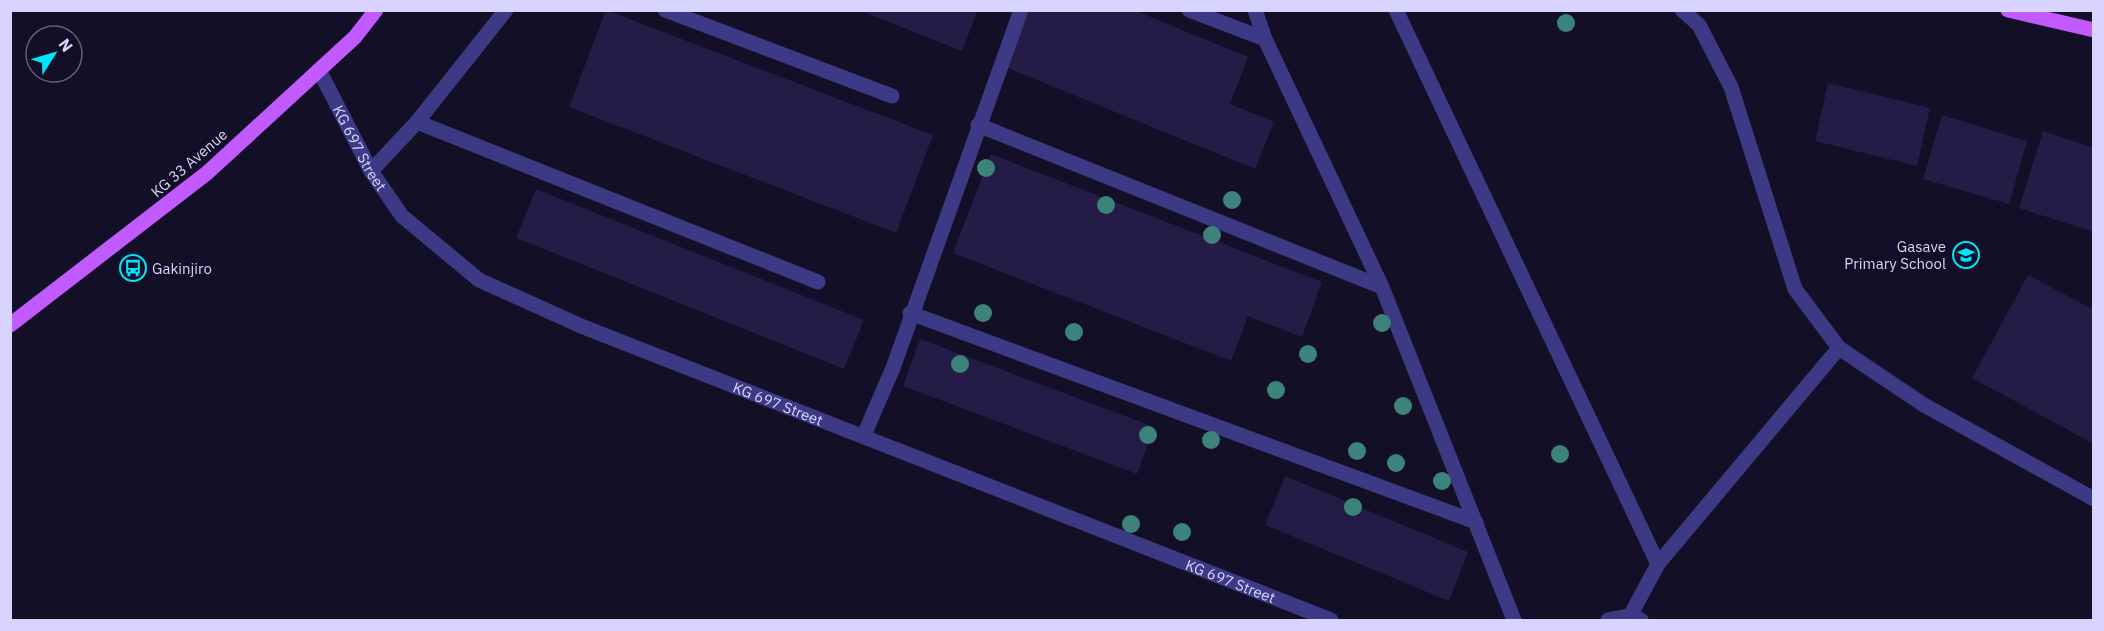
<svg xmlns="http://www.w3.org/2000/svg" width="2104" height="631" font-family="'IBM Plex Sans',sans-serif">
<rect width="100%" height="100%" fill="#130f26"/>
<path fill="#241b47" d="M606,10l327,125 -37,98 -327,-126z
M859,10h119l-16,41z
M1027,10h107l114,47 -18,47 44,18 -19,47 -250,-102z
M1828,83l102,25 -13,58 -102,-25z
M1942,115l85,26 -18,63 -86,-25z
M2043,131l51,17v84l-75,-24z
M991,154l331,128 -20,55 -54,-21 -17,45 -278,-108z
M536,189l328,131 -20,49 -328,-131z
M2028,275l66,35v134l-122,-66z
M920,339l234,88 -17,47 -234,-88z
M1285,476l183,76 -19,49 -184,-76z"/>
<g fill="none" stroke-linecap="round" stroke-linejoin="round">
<g stroke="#3d3a85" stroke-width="15">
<path d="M665,10l227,86"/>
<path d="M1189,10l76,29"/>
<path d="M1255,10l10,29 117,248 132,333"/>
<path d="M1396,10l262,554"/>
<path d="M1682,10l17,15 32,62 64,202 44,59 85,57 170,94"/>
<path id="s1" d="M319,70l52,101 31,45 77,64 102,46 750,294"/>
<path d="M417,122l401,160"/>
<path d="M978,125l404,162"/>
<path d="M371,171l46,-49 89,-112"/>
<path d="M910,313l566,209"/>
<path d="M864,435l29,-67 128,-358"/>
<path d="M1630,616l28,-52 181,-216"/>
<path d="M1608,620l22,-4 11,4"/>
</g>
<path stroke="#c25bff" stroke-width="15" d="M2008,10l86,20
M10,325l197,-152 148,-136 21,-27"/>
</g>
<g fill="#3d827b">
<circle cx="1566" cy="23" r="9"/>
<circle cx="986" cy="168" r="9"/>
<circle cx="1232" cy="200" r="9"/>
<circle cx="1106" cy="205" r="9"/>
<circle cx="1212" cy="235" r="9"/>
<circle cx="983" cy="313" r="9"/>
<circle cx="1382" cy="323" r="9"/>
<circle cx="1074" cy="332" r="9"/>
<circle cx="1308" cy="354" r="9"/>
<circle cx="960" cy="364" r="9"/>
<circle cx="1276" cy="390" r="9"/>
<circle cx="1403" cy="406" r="9"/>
<circle cx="1148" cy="435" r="9"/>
<circle cx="1211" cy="440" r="9"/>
<circle cx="1357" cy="451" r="9"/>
<circle cx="1560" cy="454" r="9"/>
<circle cx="1396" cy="463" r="9"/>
<circle cx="1442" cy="481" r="9"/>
<circle cx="1353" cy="507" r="9"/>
<circle cx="1131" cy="524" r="9"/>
<circle cx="1182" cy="532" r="9"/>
</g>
<defs>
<symbol id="school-ring" viewBox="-11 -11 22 22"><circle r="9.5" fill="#130f26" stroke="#00e5ff" stroke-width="1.5"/><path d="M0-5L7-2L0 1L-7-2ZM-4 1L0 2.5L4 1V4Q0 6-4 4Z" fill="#00e5ff"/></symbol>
<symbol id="bus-ring" viewBox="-11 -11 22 22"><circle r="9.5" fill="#130f26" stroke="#00e5ff" stroke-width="1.5"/><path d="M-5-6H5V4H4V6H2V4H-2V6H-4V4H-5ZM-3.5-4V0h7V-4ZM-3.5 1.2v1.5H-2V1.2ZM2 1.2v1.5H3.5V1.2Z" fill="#00e5ff"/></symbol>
</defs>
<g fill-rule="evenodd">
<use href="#school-ring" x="1951" y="240" width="30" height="30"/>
<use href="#bus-ring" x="118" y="253" width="30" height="30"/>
</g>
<g text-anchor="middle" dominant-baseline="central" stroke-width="6" stroke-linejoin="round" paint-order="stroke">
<g font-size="15" fill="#d9d4ff" stroke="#130f26">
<text stroke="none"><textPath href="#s1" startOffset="88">KG 697 Street</textPath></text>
<text transform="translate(189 163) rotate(-41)">KG 33 Avenue</text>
<text stroke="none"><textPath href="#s1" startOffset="592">KG 697 Street</textPath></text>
<text stroke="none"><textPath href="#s1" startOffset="1078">KG 697 Street</textPath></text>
</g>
<g font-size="15" fill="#d9d4ff" stroke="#130f26" text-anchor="end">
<text x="1946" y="246">Gasave<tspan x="1946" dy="17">Primary School</tspan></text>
<text x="152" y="268" text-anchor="start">Gakinjiro</text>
</g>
</g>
<rect width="2104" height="631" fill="none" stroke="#d9d4ff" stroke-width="24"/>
<g transform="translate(54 54) rotate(53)"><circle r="28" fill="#130f26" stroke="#625e7d" stroke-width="1.5"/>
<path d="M0-4.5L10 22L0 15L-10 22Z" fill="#00e5ff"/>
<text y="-9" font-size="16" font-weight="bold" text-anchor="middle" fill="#d9d4ff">N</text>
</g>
</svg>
